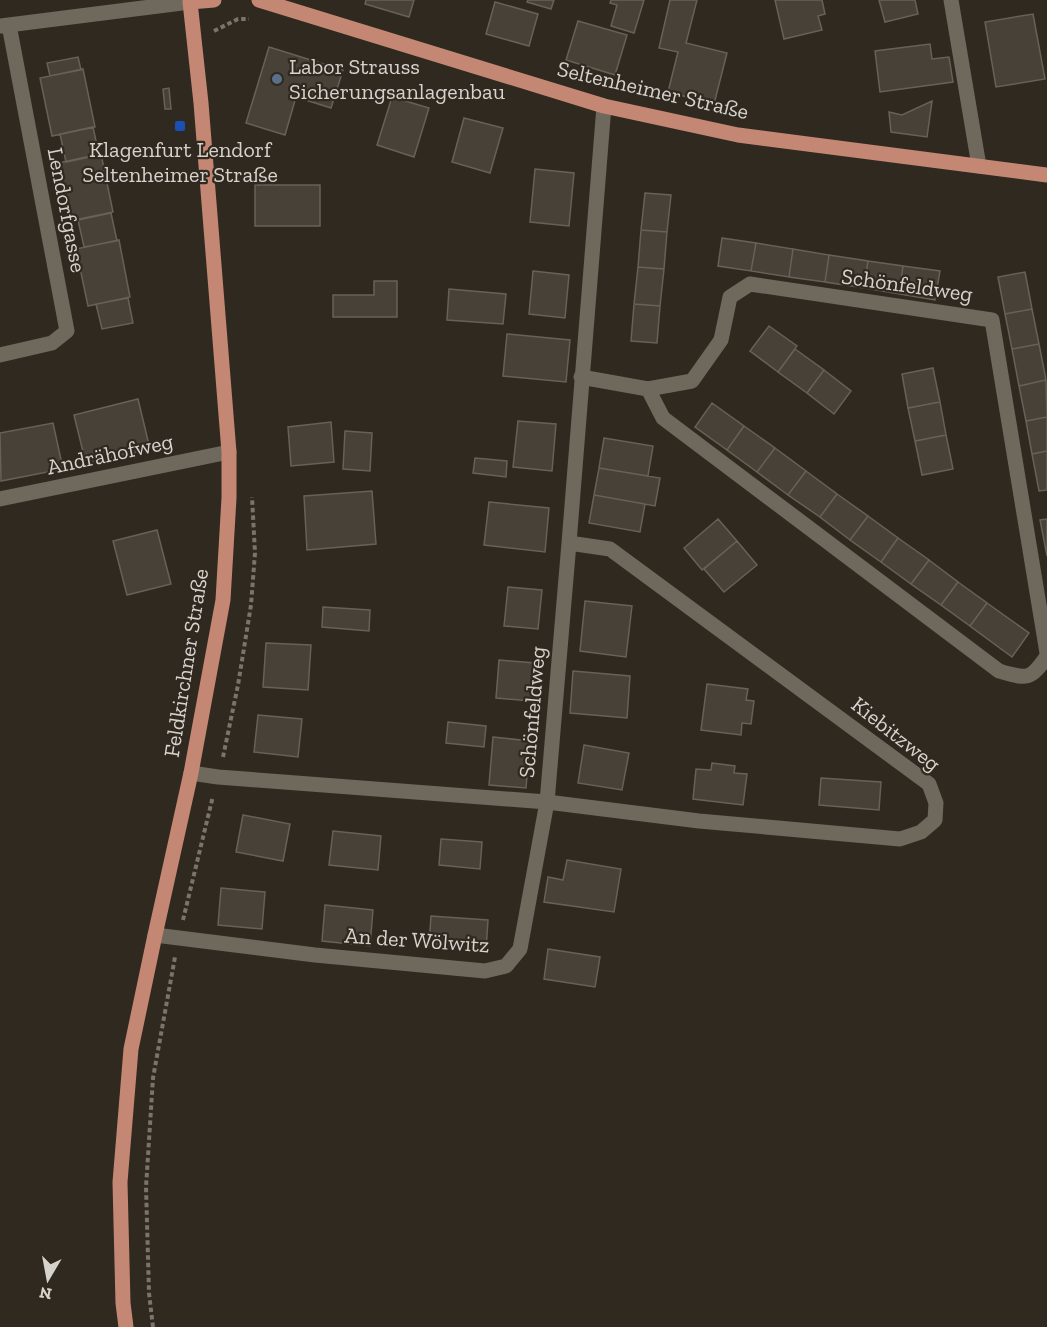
<svg xmlns="http://www.w3.org/2000/svg" width="1047" height="1327" font-family="'Zilla Slab',serif">
<rect width="100%" height="100%" fill="#2f2920"/>
<path fill="#484138" stroke="#686157" stroke-width="1.5" d="M366,0h48l-5,17 -44,-13z
M528,0h26l-3,9 -24,-7z
M611,0h33l-10,33 -23,-7 6,-21 -7,-2z
M670,0h27l-11,43 41,10 -13,51 -46,-12 10,-40 -19,-4z
M775,0h47l3,14 -7,2 4,14 -38,9z
M879,0h36l3,14 -33,8z
M495,2l43,12 -9,32 -43,-12z
M1033,14l12,65 -49,8 -11,-65z
M578,21l49,14 -12,40 -49,-15z
M930,44l2,15 17,-2 4,25 -73,10 -5,-41z
M269,47l74,23 -12,38 -35,-11 -11,38 -39,-12z
M78,57l3,13 -31,6 -3,-13z
M83,69l12,58 -43,9 -12,-58z
M169,88l2,21h-6l-2,-20z
M392,97l37,11 -15,49 -37,-12z
M932,101l-5,36 -36,-5 -2,-20 13,3z
M464,118l39,10 -13,45 -38,-11z
M93,127l6,28 -33,7 -6,-28z
M101,154l12,58 -43,9 -12,-58z
M535,169l39,4 -5,53 -39,-4z
M255,185h65v41h-65z
M645,193l26,2 -4,37 -26,-2z
M111,213l6,28 -33,6 -6,-27z
M641,230l26,2 -3,37 -26,-2z
M722,238l34,5 -5,28 -33,-5z
M119,240l11,57 -42,9 -12,-57z
M756,243l37,6 -4,28 -38,-6z
M793,249l36,6 -4,27 -36,-5z
M829,255l39,6 -4,27 -39,-6z
M868,261l35,5 -4,28 -35,-6z
M903,266l37,5 -5,29 -36,-6z
M638,267l26,2 -4,37 -26,-2z
M533,271l36,4 -4,43 -36,-4z
M1025,272l7,37 -27,5 -7,-37z
M374,281h23v36h-64v-22h41z
M449,289l57,5 -3,30 -56,-4z
M128,298l5,25 -31,6 -6,-25z
M634,304l26,2 -3,37 -26,-2z
M1032,309l7,35 -27,5 -7,-35z
M769,326l28,20 -19,26 -28,-21z
M507,334l63,6 -4,42 -63,-6z
M1039,344l7,36 -27,6 -7,-37z
M795,349l29,21 -17,23 -29,-21z
M933,368l7,34 -32,6 -6,-34z
M824,370l27,21 -17,23 -27,-21z
M1046,380l1,37 -21,4 -7,-35z
M138,399l12,50 -64,15 -12,-49z
M940,402l6,33 -31,6 -7,-33z
M712,403l32,23 -17,24 -32,-23z
M1047,417v34l-15,3 -6,-33z
M518,421l38,3 -4,47 -39,-4z
M331,422l3,40 -43,4 -3,-39z
M53,423l10,46 -62,12 -1,-48z
M744,426l31,22 -18,24 -30,-22z
M345,431l27,2 -2,38 -27,-2z
M946,435l7,34 -31,6 -7,-34z
M604,438l49,8 -5,30 -49,-8z
M775,448l31,23 -18,24 -31,-23z
M1047,451v39l-8,1 -7,-37z
M475,458l32,3 -1,16 -33,-4z
M599,468l61,10 -5,28 -61,-11z
M806,471l31,23 -17,23 -32,-22z
M372,491l4,53 -69,6 -3,-54z
M837,494l31,22 -18,24 -30,-23z
M594,495l51,9 -5,28 -51,-9z
M489,502l60,6 -4,44 -61,-7z
M868,516l30,22 -17,24 -31,-22z
M718,519l19,22 -35,29 -18,-22z
M1047,519v37l-7,-36z
M157,530l14,54 -44,11 -14,-54z
M898,538l31,22 -18,24 -30,-22z
M737,541l20,24 -33,27 -20,-23z
M929,560l29,22 -17,23 -30,-21z
M958,582l29,21 -17,23 -29,-21z
M508,587l34,3 -4,39 -34,-3z
M585,601l47,5 -6,51 -46,-6z
M987,603l42,30 -17,24 -42,-31z
M323,607l47,3 -1,21 -47,-4z
M266,643l45,2 -3,45 -45,-3z
M499,660l36,3 -4,38 -35,-3z
M573,671l57,5 -3,42 -57,-5z
M707,684l41,5 -2,11 8,1 -3,23 -9,-1 -1,12 -40,-5z
M258,715l44,4 -4,38 -44,-5z
M448,722l38,4 -2,21 -38,-4z
M493,737l37,4 -4,47 -37,-3z
M584,745l45,8 -7,37 -44,-7z
M712,763l23,3 -1,7 13,1 -4,31 -50,-6 3,-30 15,1z
M821,778l60,4 -2,28 -60,-5z
M243,815l47,9 -7,37 -47,-9z
M333,831l48,5 -3,34 -49,-5z
M441,839l41,3 -2,27 -41,-4z
M567,860l54,9 -7,43 -70,-10 4,-25 15,3z
M221,888l44,4 -3,37 -44,-4z
M325,905l48,5 -3,36 -48,-5z
M431,916l57,4 -2,30 -57,-4z
M548,949l52,8 -5,30 -51,-8z"/>
<g fill="none" stroke-linecap="round" stroke-linejoin="round">
<path stroke="#79746c" stroke-width="4" stroke-dasharray="4.5 3" stroke-linecap="butt" d="M214,31l24,-12h11
M223,757l15,-72 13,-80 4,-52 -3,-56
M183,920l30,-124
M153,1327l-4,-34 -3,-106 7,-109 22,-121"/>
<path stroke="#6e685d" stroke-width="15" d="M951,0l28,166
M0,26l190,-24 -1,-2
M0,355l52,-12 15,-12 -58,-306
M581,377l67,12 15,29 336,253c28,8 31,10 48,-15
M648,389l44,-8 29,-41 9,-43 20,-13 242,36 55,333
M0,499l229,-47
M191,773l27,4 329,25 152,19 201,18 21,-7 14,-12 1,-17 -7,-19 -319,-235 -41,-6
M155,935l160,20 170,16 21,-5 14,-17 27,-147 22,-259 35,-437"/>
<path stroke="#c48774" stroke-width="15" d="M259,0l345,106 134,29 309,40
M126,1327l-3,-24 -3,-121 11,-133 24,-114 36,-162 32,-173 6,-102v-46l-28,-349 -11,-101 24,-2"/>
</g>
<circle fill="#5c6f8a" stroke="#2f2920" stroke-width="2" cx="277" cy="79" r="6"/>
<rect fill="#1a4fb4" stroke="#2f2920" stroke-width="2" x="174" y="120" width="12" height="12" rx="3"/>
<g text-anchor="middle" dominant-baseline="central" stroke-width="4.5" stroke-linejoin="round" paint-order="stroke">
<g font-size="22" fill="#d6d2cc" stroke="#2f2920" text-anchor="start">
<text x="289" y="66">Labor Strauss<tspan x="289" dy="25">Sicherungsanlagenbau</tspan></text>
<text x="180" y="149" text-anchor="middle">Klagenfurt Lendorf<tspan x="180" dy="25">Seltenheimer Straße</tspan></text>
</g>
<g font-size="22" fill="#d6d2cc" stroke="#2f2920">
<text transform="translate(653 90) rotate(13)">Seltenheimer Straße</text>
<text transform="translate(67 210) rotate(79)">Lendorfgasse</text>
<text transform="translate(907 285) rotate(8)">Schönfeldweg</text>
<text transform="translate(110 454) rotate(-12)">Andrähofweg</text>
<text transform="translate(186 663) rotate(-81)">Feldkirchner Straße</text>
<text transform="translate(532 712) rotate(-85)">Schönfeldweg</text>
<text transform="translate(896 734) rotate(38)">Kiebitzweg</text>
<text transform="translate(417 940) rotate(4)">An der Wölwitz</text>
</g>
</g>
<g transform="translate(48 1279) rotate(190)" stroke="#2f2920" stroke-width="4.5" paint-order="stroke">
<path d="M0-4.5L10 22L0 15L-10 22Z" fill="#d6d2cc"/>
<text y="-9" font-size="16" font-weight="bold" text-anchor="middle" fill="#d6d2cc">N</text>
</g>
</svg>
